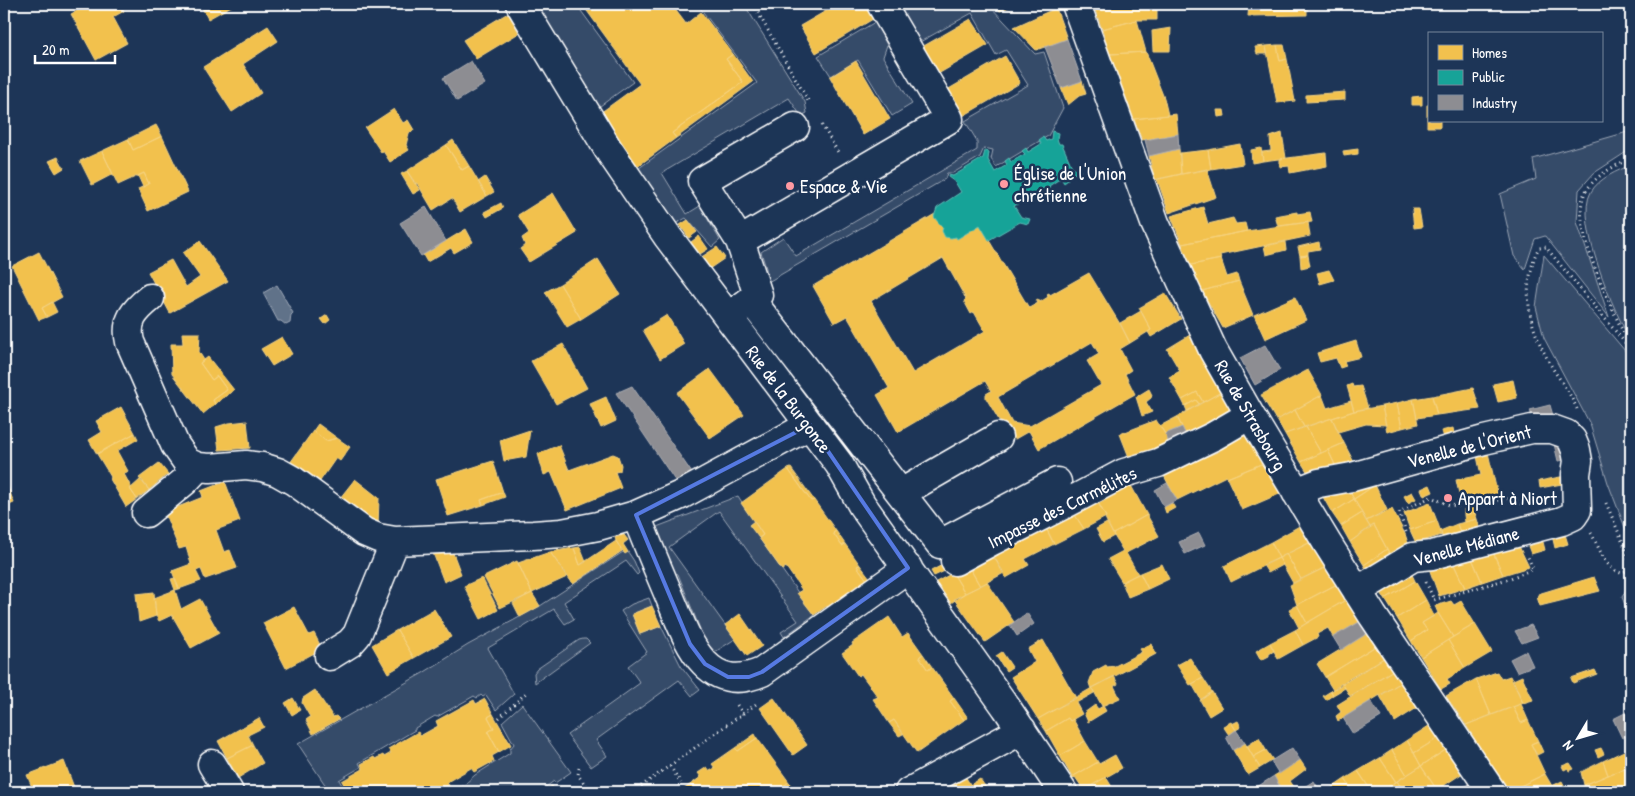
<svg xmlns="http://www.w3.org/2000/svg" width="1635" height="796" font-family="'Patrick Hand',sans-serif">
<rect width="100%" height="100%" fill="#1d3557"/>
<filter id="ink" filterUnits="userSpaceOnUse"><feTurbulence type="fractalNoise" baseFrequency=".02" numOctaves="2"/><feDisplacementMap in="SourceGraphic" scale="10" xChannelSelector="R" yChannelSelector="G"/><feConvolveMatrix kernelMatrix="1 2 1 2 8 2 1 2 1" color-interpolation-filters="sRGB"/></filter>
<g filter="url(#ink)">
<path fill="#364b69" stroke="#9aa5b4" d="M532,4h44l57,78 -37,27z
M697,4h47l61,98 2,11 -6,3 -12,-18 -127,75 25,41 13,-8 20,34 -8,7 -26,-29 -11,6 -40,-53 122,-88z
M915,4h73l47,50 9,-2 19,56 -15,28 -52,31 -5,-8 2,-9 -9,-2 -4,9 -27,16h-6l-2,6 -177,103 -2,-14 -5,-16 22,-15 13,19 181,-106v-9l-12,-20 63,-36 -22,-35 -10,5 -24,-42 -54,30 -17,-31z
M875,22l12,23 -4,12 29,47 -20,12 -34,-56 -27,16 -13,-20z
M1631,131v18l-37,24 -15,17 -2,32 32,95 -64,-81 -10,3 -10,30 -11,-13 -14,-62 36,-15 -3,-20z
M1631,165v176c-16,-27 -57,-120 -40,-149 8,-14 26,-21 40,-27z
M1544,255l87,103v199l-2,-19 -21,-55 -18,-59 -46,-86 -8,-31z
M738,496l16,25 -4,4 64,90 -30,22 -3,-5 17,-11 -79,-110 -50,36 66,92 -20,13 -11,-13 -26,-65 -5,-2 -19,-44z
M623,552l2,1 3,-1 6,9 5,12 -2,2 -11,-14 -62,41 10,17 -9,5 -11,-15 -66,39 26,46 -18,16 -10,-15 -3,2 -2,-2 -4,3 -3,-2 -37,21 -2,-1 -20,12v2l-56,33 2,4 -22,13 7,12h-16l-32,-48 125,-71 45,-28 72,-39z
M1631,583v38l-9,-24z
M649,598l3,8 -20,8 8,20 21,-8 20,40 19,24 -8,6 -13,-16 -83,60 11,16 -16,11 -24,-32 73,-52 -12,-17 19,-14 -26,-41 11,-7z
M583,639h3l4,4 -55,40 -1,-10 3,-4 42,-29z
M522,704l49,68 -16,11 -1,-2 -15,11h-88l14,-8 10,-9 35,-22v-4l4,-5 -12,-22z"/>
<path fill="#617289" stroke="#a0aab8" d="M277,285l16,28 -2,2 -1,8 -4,2 -5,-4h-3l-15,-28z"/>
<path fill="#f2c14e" stroke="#f6d483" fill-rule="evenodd" d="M82,4h38l4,7 -11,6 14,26 -31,17 -25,-46 13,-7z
M200,4h35l-27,15z
M582,4h89l15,20 15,-12 32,42 -7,5 17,23 -71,51 4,5 -42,31 -38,-53 44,-32z
M787,4h15l-11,6z
M838,4h26l9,15 -57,34 -16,-27z
M993,4h22l-15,7z
M1093,4h55v5h9v11h-20l-35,9z
M1249,4h58v11l-59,1z
M1056,8l11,31 -31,11 -22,-23z
M508,13l11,20 -43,26 -13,-19z
M971,19l17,26 -50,29 -16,-27z
M1137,20l9,32 -36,2 -8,-25z
M268,26l10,15 -35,23 18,29 -29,19 -29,-45z
M1171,28l-1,23h-17l-1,-20z
M1277,45l3,16 7,-2 8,42 -18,2 -11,-57z
M1277,45h7l3,14 -7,2z
M1266,46l1,8h-10l-2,-7z
M1146,52l18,46 4,17 -34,4 -24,-65z
M733,54l20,28 -77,56 -4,-5 71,-51 -17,-23z
M1005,56l15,27 -57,33 -16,-26z
M856,61l34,58 -27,16 -33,-58z
M1082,81l4,13 -7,2 -11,9 -7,-17z
M1345,92v8l-39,2v-7z
M1422,96v9h-10v-8z
M1427,105h2v16h11v6h-13z
M394,109l9,14 5,-3 6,10 -5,3 -3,12 3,5 -19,12 -7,-11 -2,1 -16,-24z
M1217,110h7l1,6 -7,1z
M1176,114l2,20 -36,6 -8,-21z
M156,125l6,11 -29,14 -5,-11z
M1282,133l4,25 -23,3 -1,-9 9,-1 -1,-14z
M162,136l26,56 -40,19 -10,-22 11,-5 -5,-11 -26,12 -16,-34 26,-12 5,11z
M453,140l16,26 -7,4 -16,-25z
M1240,144l3,20 -32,5 -3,-19z
M446,145l16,25 7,-4 18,30 -27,16 -8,-14 -19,12 -16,-27 -2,1 -8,-13z
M1261,148l2,13 -11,2 -1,-13z
M1179,149l2,25 -26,6 -6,-24z
M1358,149v5l-14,2 -1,-5z
M1208,150l3,19 -30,5 -1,-21z
M102,151l11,23 -21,11 -12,-24z
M1326,153l1,13 -37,7 -1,-7 -9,1v-8z
M58,157l6,11 -8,5 -7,-12z
M1207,169l9,28 -47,16 -12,-34z
M407,171l13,19 -7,4 -12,-20z
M144,173l5,11 -6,3 -5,-11z
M485,177l9,15 -7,4 -9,-14z
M553,193l24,40 -48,29 -9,-13 5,-4 -3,-7 7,-5 -11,-18z
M501,203l2,5 -16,9 -3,-5z
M1203,207l5,17 25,-6 3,6 9,-1 2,8 -65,13 -11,-28z
M1412,209h7l3,18 -8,1z
M1297,212v2l13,-2 2,10 -34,4 -3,-10z
M935,214l-1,3 9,11 -1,3 3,6 6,1 5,-1 1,2 23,-14 49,83 9,-5 -2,-3 2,-1 2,3 8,-5 -1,-3 2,-1 1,2 39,-22 31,51 10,19 -10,6 11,21 -6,4 10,20 -96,55 -10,-18 -14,8 -6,-2 -23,-39v-4l5,-3 -6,-10 -87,51 -21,-37 12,-7 -42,-72 -13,7 -21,-37zM943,258l23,41 -2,2 7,13 3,-2 11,19 -72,42 -42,-72zM1092,342l7,12 -12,7 14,24 -71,41 -18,-3 -14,-26z
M688,220l9,12 -8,6 -9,-13z
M1308,222l2,14 -90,19 1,4 -30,6 -9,-21 65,-13z
M466,229l7,13 -19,11 -3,-5 -24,14 -4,-7z
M699,236l9,13 -8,5 -9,-12z
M200,241l28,40 -58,32 -22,-41 23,-12 15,27 14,-10 -17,-24z
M1285,242l1,8 -20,5 -2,-9z
M1319,242l1,7 -12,2v4l-8,1 -2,-9z
M717,247l8,11 -16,11 -9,-11z
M39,252l23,45 -20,11 5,9 -8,3 -27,-54z
M1308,255l2,11 -9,2 -1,-12z
M598,259l22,35 -39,25 -21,-35z
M1221,259l6,18 10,-3 2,7 -37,10 -11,-26z
M1329,270l5,10 -14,4 -3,-11z
M1239,281l14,34 -30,13 -21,-37z
M560,284l21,35 -14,8 -22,-35z
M1165,293l16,26 -30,18 -3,-5 3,-2 -12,-22z
M1295,297l11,23 -41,19 -11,-24z
M52,302l5,10 -10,5 -5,-9z
M1141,311l10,19 -21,13 -10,-20z
M327,315l3,5 -5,4 -4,-5z
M667,315l17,29 -24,15 -17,-29z
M182,333h18l-1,19 5,8 -4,3 12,17 5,-4 10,14 -14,10 2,4 -12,10 -31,-40 -1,-30h12z
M1190,335l33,56 -20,11 -6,-10 -15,8 -13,-23 11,-6 -13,-22z
M282,337l10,17 -20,12 -11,-17z
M1356,341l5,16 -17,4 2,5 -6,2 -4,-10 -16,4 -3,-9z
M563,344l24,44 -31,16 -25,-43z
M208,357l26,33 -19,14 -2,-4 14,-10 -10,-14 -5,4 -12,-17z
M710,369l34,46 -34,23 -33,-45z
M1308,370l14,25 -46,25 -15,-25z
M1513,380l4,18 -19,4 -5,-18z
M1352,384l1,3 8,-1 7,22 -14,3 -7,-25z
M1473,388l7,21 -43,6 -5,-19z
M1149,389l3,6 -1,3 -5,4 6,10 -10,4 -6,-19z
M1223,391l13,23 -47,27 -12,-24z
M1197,392l6,10 -4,2 -3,-4 -11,6 -3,-6z
M1322,395l5,13 24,-7 3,10 -50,16 -9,-17z
M1432,396l5,19 -20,3 -4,-19z
M606,397l10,24 -15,7 -11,-24z
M1413,399l5,25 -16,4 -5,-25z
M1196,400l3,4 -12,7 -2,-5z
M1397,403l5,25 -15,4 -5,-26z
M1382,406l4,19 -20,-1 -28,8 -6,-14 22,-7z
M121,407l14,26 -38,21 -8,-14 13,-8 -6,-11z
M1295,410l9,17 -19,7 -8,-14z
M1177,417l5,10 -17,7 -5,-8z
M1332,418l12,25 -23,10 -15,-26z
M1156,420l9,14 6,13 -34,12 -8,-2 -9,-23z
M247,421l3,27 -31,2 -3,-23 13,-4z
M318,424l19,14 -11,3 -13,-10z
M1306,427l15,26 -20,9 -16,-28z
M1453,428l3,15 -11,2 -4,-14z
M530,430l-4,27 -22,4 -4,-21z
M313,431l13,10 11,-3 13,9 -10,14 -4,-3 -18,26 -28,-21z
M135,433l3,6 -21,12 11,20 -4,3 7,13 -1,2 7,10 -11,8 -16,-28 1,-2 -14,-23z
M1248,433l18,29 -39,16 -1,-2 -49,24 -14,-26 57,-23 -4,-6z
M1344,443l14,27 -22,-3 -8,-17z
M1486,444l12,52 -37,7 -5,-23 25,-5 -6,-28z
M559,445l10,25 44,-16 5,2 3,9 -1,6 -5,1 6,16 -54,22 -16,-38 -7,3 -6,-21z
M1328,450l8,17 -26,9 -9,-14z
M493,461l10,31 -22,8 2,5 -35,11 -12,-37z
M1266,462l18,30 -42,18 -15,-32z
M159,463l9,11 -19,16 -10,-12z
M791,468l23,32 -3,1 -23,-32z
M788,469l23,32 3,-1 22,31 -3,2 9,13 3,-2 15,21 -3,1 10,14 -38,28 -2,-2 -13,9 -17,-22 5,-3 -16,-23 -4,3 -23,-32 4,-3 -22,-32z
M1571,475l2,7 -33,6 -1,-7z
M4,477l10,26 -10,4z
M141,479l8,11 -12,9 -7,-10z
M355,479l24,19 -1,29 -38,-29z
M1128,480l19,35 -34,19 -8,-16 1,-1 -11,-20z
M224,482l2,2 14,37 -24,9 8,22 6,-2 7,18 -32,11 -4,-10 -5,2 5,10 -22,8 -7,-18 19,-7 -5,-17 -7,2 -14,-35 8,-5 30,-12 -2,-6z
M1344,482l31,3 -21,14z
M1344,482l10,17 -22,14 -13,-23z
M1375,485l12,25 -21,11 -12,-22z
M1430,485l3,7 -9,4 -3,-7z
M503,492l2,5 -22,8 -2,-5z
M1412,492l4,7 -8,4 -4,-7z
M1095,497l11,20 -22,12 -13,-20z
M1354,499l8,14 -21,13 -9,-13z
M1171,502l4,6 -9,5 -2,-6z
M1430,503l7,18 -27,9 -6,-17z
M1474,506l1,7 -11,2v-6z
M1071,509l13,20 -30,15 -10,-20z
M1392,509l13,25 6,18 -17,10 -20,-37 -4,2 -4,-6z
M1362,513l8,14 -20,15 -9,-16z
M1475,513l2,6 -12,3 -1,-7z
M1147,515l12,21 -33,17 12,21 -16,8 -14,-23 15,-8 -10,-17z
M1477,519l6,20 -19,4 -7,-19z
M754,521l9,14 -4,3 -10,-13z
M1437,521l5,14 -26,8 -6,-13z
M1107,523l7,13 -11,6 -7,-13z
M1044,524l10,20 -29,15 4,6 -23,13 -15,-26z
M1303,524l10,17 -34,17 -8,-16z
M1457,524l7,19 -17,6 -7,-18z
M1374,525l13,24 -23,16 -14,-23z
M1563,528l5,16 -13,4 -4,-17z
M836,531l9,13 -3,2 -9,-13z
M624,535l4,5 -5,4 5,8 -3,2 -9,-13 -1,-4z
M1516,540l13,27 -26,8 -14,-32z
M616,541l6,10 -49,33 -23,-32 24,-4 6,17z
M1313,541l15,25 -27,13 -15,-25z
M1271,542l8,16 -48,24 -7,-16z
M1543,542l2,8 -14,4 -3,-8z
M1489,543l14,32 -21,7 -14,-33z
M580,547l6,15 -6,3 -6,-17z
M1387,549l7,13 -23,15 -7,-12z
M1468,549l14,33 -17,6 -16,-34z
M550,552l17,25 -35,16 -14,-30z
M991,552l13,21 -24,13 -12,-21z
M433,553h20l8,21 -17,8z
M1286,554l15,25 -8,4 -14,-25z
M1449,554l16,34 -26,8 -13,-36z
M1279,558l4,7 -15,8 -5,-8z
M517,561l15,32 -32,15 -16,-31z
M946,563l3,6 -15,7 -3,-5z
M1162,564l7,15 -21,10 -8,-16z
M1407,564l8,17 -30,18 -10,-16z
M860,565l10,13 -3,2 -10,-14z
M968,565l12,21 -15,7 -12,-20z
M1328,566l11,17 -42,22 -7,-20z
M953,573l12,20 -14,10 -15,-21z
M1140,573l8,16 -20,8 -6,-15z
M1594,577l6,14 -60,15 -3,-9 2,-1 -1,-2z
M175,578l4,11 -4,1 -4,-11z
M482,578l16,32 -17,9 -17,-33z
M1415,581l11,19 -29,18 -12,-19z
M987,582l27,40 -29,20 -31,-43z
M1339,583l10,15 -42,25 -10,-18z
M175,590l6,19 19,-10 19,34 -28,15 -19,-33 -13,6 -3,-5 -2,-18z
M154,592l2,24 -17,6 -3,-28z
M532,593l8,13 -20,11 -7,-14z
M1349,598l14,22 -30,17 -5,-9 -11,6 1,3 -15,8 -8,-15z
M1426,600l8,16 -12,7 5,7 -16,11 -14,-23z
M1451,601l3,4 7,-4 14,23 -22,13 -15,-24 -3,-7z
M1297,605l10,18 -8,5 -10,-19z
M652,606l9,20 -21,8 -8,-20z
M294,607l15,28 5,-2 8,16 -36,19 -23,-45z
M434,609l17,28 -37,21 -17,-28z
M1438,613l15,24 -32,20 -10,-16 16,-11 -5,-7z
M740,614l22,32 -15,10 -22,-31z
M889,617l13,20 6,-4 15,21 -4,3 9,13 4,-3 22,31 -4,3 14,19 -47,33 -23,-33 -5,3 -16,-24 5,-2 -17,-23 -3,2 -16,-23 11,-8 -1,-2z
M1475,624l17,28 -27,16 -17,-28z
M397,630l17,28 -26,15 -16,-28z
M1295,630l8,15 -25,14 -8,-16z
M1371,631l8,13 -54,33 -8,-13z
M1043,640l33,58 -38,21 -27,-42 24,-15 -7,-13z
M1448,640l17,28 -18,11 3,5 -9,5 -20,-32z
M1270,643l4,8 -5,3v2l-8,4 -5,-9z
M1151,644l5,10 -65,35 -2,-6 4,-11 13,-7 1,2 8,-1 27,-14 -2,-3z
M1379,644l8,12 -54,34 -8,-13z
M1002,652l10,15 -6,4 -10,-15z
M923,654l9,13 -4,3 -9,-13z
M1387,656l8,13 -45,27 -8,-13z
M1190,658l13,20 -13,7 -13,-20z
M1395,669l8,12 -65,40 -2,-5 5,-4 -4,-7z
M1595,670l2,4 -24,9 -2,-5z
M1497,672l4,7 9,-3 13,27 -32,12 -15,-36z
M1114,676l4,8 -4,2 6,12 -18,8 -10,-18z
M1522,676l11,24 -10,3 -10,-23z
M1203,678l9,14 -11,8 -9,-16z
M1476,679l15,36 -25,10 -20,-29z
M1403,681l17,25 -25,16 -15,-26z
M1342,683l3,5 -12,7 -2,-4z
M1092,688l2,5 -18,10 6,11 -12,7 -2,-3 -22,13 -8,-12z
M315,690l18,27 3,-1 3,3 -26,15 -7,-14 4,-3 -8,-14 1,-5z
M1331,691l2,4 -7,5 -3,-4z
M1212,692l10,16 -13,8 -9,-16z
M293,698l7,12 -8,5 -7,-12z
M774,698l33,47 -14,10 -33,-47z
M954,698l14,20 -4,2 -14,-19z
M485,699l8,15 -5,3 6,11 -6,4 11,20 -7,4 2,5 -20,11 -3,-4 -24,14 2,4 -10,6h-91l-6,-11 21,-12 -2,-5 13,-7 1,2 8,-4 1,2 7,-4 -3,-4 30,-17 2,4 18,-10 -2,-5 38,-21 2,4z
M1521,704l7,16 -7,3 -8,-16z
M1095,705l3,4 5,-3 3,5 -18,11 -4,-9z
M1513,707l8,16 7,-3 10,21 -7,3 14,30 -37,18 -42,-67z
M493,714l18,31 -12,7 -11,-20 6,-4 -6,-11z
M259,718l5,9 -16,8 5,10 -26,13 -9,-17z
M1068,718l2,3 3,-2 12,22 -25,15 -14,-25z
M894,720l9,14 -4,2 -10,-13z
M1238,721l3,6 -5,3 -4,-6z
M1231,722l5,8 -7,5 -6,-9z
M1432,724l8,13 -26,16 -7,-13z
M755,734l2,4 -19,13 -3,-3z
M1440,737l7,12 -26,17 -7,-13z
M757,738l32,44 -15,10h-94l21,-15 -3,-4 9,-6 3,4 5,-3 -3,-4 23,-16 3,3z
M1259,738l7,12 -13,7 -6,-11z
M1407,740l14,26 -14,9 -15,-25z
M1085,741l13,21 -26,15 -12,-21z
M1538,741l5,11 -6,3 -6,-11z
M1245,743l15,25 -12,7 -15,-25z
M253,745l10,18 -25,15 -11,-20z
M1601,748l3,6 -6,3 -3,-7z
M1447,749l16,24 -26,17 -16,-24z
M1266,750l7,10 -13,8 -7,-11z
M1392,750l15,25 -11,7 -16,-24z
M1626,750l5,10v5l-23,10 -5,-14z
M1115,755l7,13 -38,22 -9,-13 -2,2 -1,-2 26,-15 1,2z
M1380,758l16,24 -16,10h-8l-14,-21z
M1300,760l6,9 -16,12 6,9 -4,2h-19l8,-3 -7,-13z
M64,761l11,29 2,-1 1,3h-44l-7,-17z
M1603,761l5,14 -24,10 -3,-13z
M1570,763l4,6 -5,2 -1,-3 -4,2 -2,-4z
M1421,766l16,24 -4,2h-29l-7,-11z
M1630,766l1,3v23h-45l-2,-7z
M1358,771l14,21h-18l-9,-13z
M963,773l12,19h-20l-6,-10z
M1545,774l7,12 10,-5 3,6 -11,5h-46z
M1106,777l9,15h-30l-1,-2z
M980,779l9,13h-14l-5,-7z
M1345,779l9,13h-28z
M1397,781l7,11h-24l16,-10z
M789,782l3,3 -10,7h-8z
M949,782l6,10h-17l-1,-2z
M552,786l4,6h-13z"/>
<path fill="#17a398" stroke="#5dbfb7" d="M1052,131l6,2 -1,6 2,5h3l10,23 9,4 -3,3 -7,-1 -5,3 2,4 -4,3 -3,-5 -12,8 2,4 -4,3 -3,-5 -13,8 3,4 -4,3 -3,-4 -13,7 7,11 9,2 -2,5 -8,-2 -31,18 -9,-15 -23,14 -1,-2 -5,1 -6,-1 -3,-6 1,-3 -9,-11 3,-9 24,-16 -6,-10 -7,-5 1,-2 4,1 30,-18 2,-7 4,1 -1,8 7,12 12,-7 -2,-4 4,-3 2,4 14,-8 -3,-3 4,-3 2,4 13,-8 -2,-4 4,-3 3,4 5,-2z"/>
<path fill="#8d8d92" stroke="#afafb3" d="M1067,39l15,42 -21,7 -16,-41z
M471,61l14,23 -28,17 -14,-23z
M1178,134l1,15 -30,7 -4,-16z
M426,207l20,34 -25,15 -21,-33z
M1265,345l15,25 -25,15 -15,-27z
M632,386l62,90 -16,9 -62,-92z
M1550,405l4,14 -20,5 -4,-14z
M1182,427l7,14 -18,6 -6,-13z
M1566,442l3,17 -11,2 -4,-17z
M1167,483l10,17 -13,7 -9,-17z
M1199,533l6,12 -20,9 -6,-12z
M1027,613l7,11 -17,12 -7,-11z
M1363,620l8,11 -30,19 -8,-13z
M1531,625l7,12 -16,6 -7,-12z
M1526,651l7,15 -16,6 -7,-13z
M1371,701l10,16 -28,17 -10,-16z
M1629,711l2,3v20l-9,4 -9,-19z
M1236,730l9,13 -12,7 -7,-13z
M1292,748l8,12 -21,14 -8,-13z
M1274,776l7,13 -8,3h-17l-2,-3z
M1314,781l6,10 -24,1z
M1470,783l6,9h-20z"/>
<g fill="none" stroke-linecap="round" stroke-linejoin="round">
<defs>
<path id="minor" d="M520,4l88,145 60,88 171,227 23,41 144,202 57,85
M1076,4l79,219 58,127 37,65 77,128 46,73 119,176
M740,241l209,-122 -68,-115
M150,298c-16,13 -25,23 -20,44l45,103 12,17 11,5 12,1 36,-3 16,2 16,5 16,9 70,51 14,6 17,3 138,-6 29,-2 36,-7 38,-11 47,-21 127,-69
M751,300l189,244 117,-62
M739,309l19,-14 -18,-54 -38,-60 93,-54
M1296,492l23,-9 33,-6 132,-37 48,-11h20l14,5 6,6 4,10 2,11 -2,13 1,36 -4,6 -11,5 -130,34 -19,2 -56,34
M901,493l97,-56
M146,513l39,-32 13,-14
M636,515c10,26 21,52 32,78 18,42 35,104 94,79l146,-104
M955,561l37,-20 77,-39 55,-29 34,-10 56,-27 36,-21
M329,656l21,-13 7,-8 38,-94
M212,764l17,28
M909,792l113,-62"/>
</defs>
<use href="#minor" stroke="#fff" stroke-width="31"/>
<path stroke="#fff" stroke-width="3" stroke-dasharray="1 4" stroke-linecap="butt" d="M753,4l57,100
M822,125l17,29
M1630,346c-15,-31 -60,-119 -46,-151 8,-18 30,-29 47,-37
M1577,409c-6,-14 -14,-25 -22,-37 -17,-28 -30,-57 -26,-91 2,-10 4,-24 10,-33l7,-1 3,4 82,99
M1406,532l-7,-20 32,-15 18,8 11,1 53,-8 8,6
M1591,533c9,15 13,35 30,40l5,-2 4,-5 -3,-14 -21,-49
M1426,582l8,18 74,-21 25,-10 -5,-12
M737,705l6,9
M499,718l27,-25
M670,766l11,17
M579,768l-1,7 13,17
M578,792l8,-6
M633,792l126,-90"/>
<use href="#minor" stroke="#1d3557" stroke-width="28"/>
</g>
</g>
<path fill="none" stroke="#567ae2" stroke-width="4" stroke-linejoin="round" d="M810,425l98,143 -146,104 -13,5h-21l-23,-13 -15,-20 -54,-129z"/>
<g fill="#ff9aa2" stroke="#1d3557" stroke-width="2">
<circle cx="1004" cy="184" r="5"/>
<circle cx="790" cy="186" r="5"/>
<circle cx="1448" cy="498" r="5"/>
</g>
<g text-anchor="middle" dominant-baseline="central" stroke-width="5" stroke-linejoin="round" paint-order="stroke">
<g font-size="19" fill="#fff" stroke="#1d3557" text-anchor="start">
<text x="1014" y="173">Église de l'Union<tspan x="1014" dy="22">chrétienne</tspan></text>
<text x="800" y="186">Espace &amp; Vie</text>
<text x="1458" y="498">Appart à Niort</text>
</g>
<g font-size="19" fill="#fff" stroke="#1d3557">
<text transform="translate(789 399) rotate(53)">Rue de la Burgonce</text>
<text transform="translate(1251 415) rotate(60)">Rue de Strasbourg</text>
<text transform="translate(1469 446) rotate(-14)">Venelle de l'Orient</text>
<text transform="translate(1062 507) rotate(-26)">Impasse des Carmélites</text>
<text transform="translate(1466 546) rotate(-15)">Venelle Médiane</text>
</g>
</g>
<rect width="1635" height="796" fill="none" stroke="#1d3557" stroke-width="20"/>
<rect x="10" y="10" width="1615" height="776" fill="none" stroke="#fff" stroke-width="2" filter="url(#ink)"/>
<rect x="1428" y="32" width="175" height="90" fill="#1d3557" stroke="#77869a"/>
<rect x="1438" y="45" width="25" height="15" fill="#f2c14e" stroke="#77869a"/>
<text x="1472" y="58" font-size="15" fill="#ffffff">Homes</text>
<rect x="1438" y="70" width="25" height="15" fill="#17a398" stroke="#77869a"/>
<text x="1472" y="82" font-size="15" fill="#ffffff">Public</text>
<rect x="1438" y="95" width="25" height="15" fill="#8d8d92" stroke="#77869a"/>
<text x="1472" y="108" font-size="15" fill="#ffffff">Industry</text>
<g transform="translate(1578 738) rotate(232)" stroke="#1d3557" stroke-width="4" paint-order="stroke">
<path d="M0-4L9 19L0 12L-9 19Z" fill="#ffffff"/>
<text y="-8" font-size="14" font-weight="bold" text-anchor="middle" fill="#ffffff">N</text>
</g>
<path d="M35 55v8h80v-8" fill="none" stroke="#ffffff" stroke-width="2.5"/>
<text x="42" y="55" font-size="15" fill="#ffffff" stroke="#1d3557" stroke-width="4" paint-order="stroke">20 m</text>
</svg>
